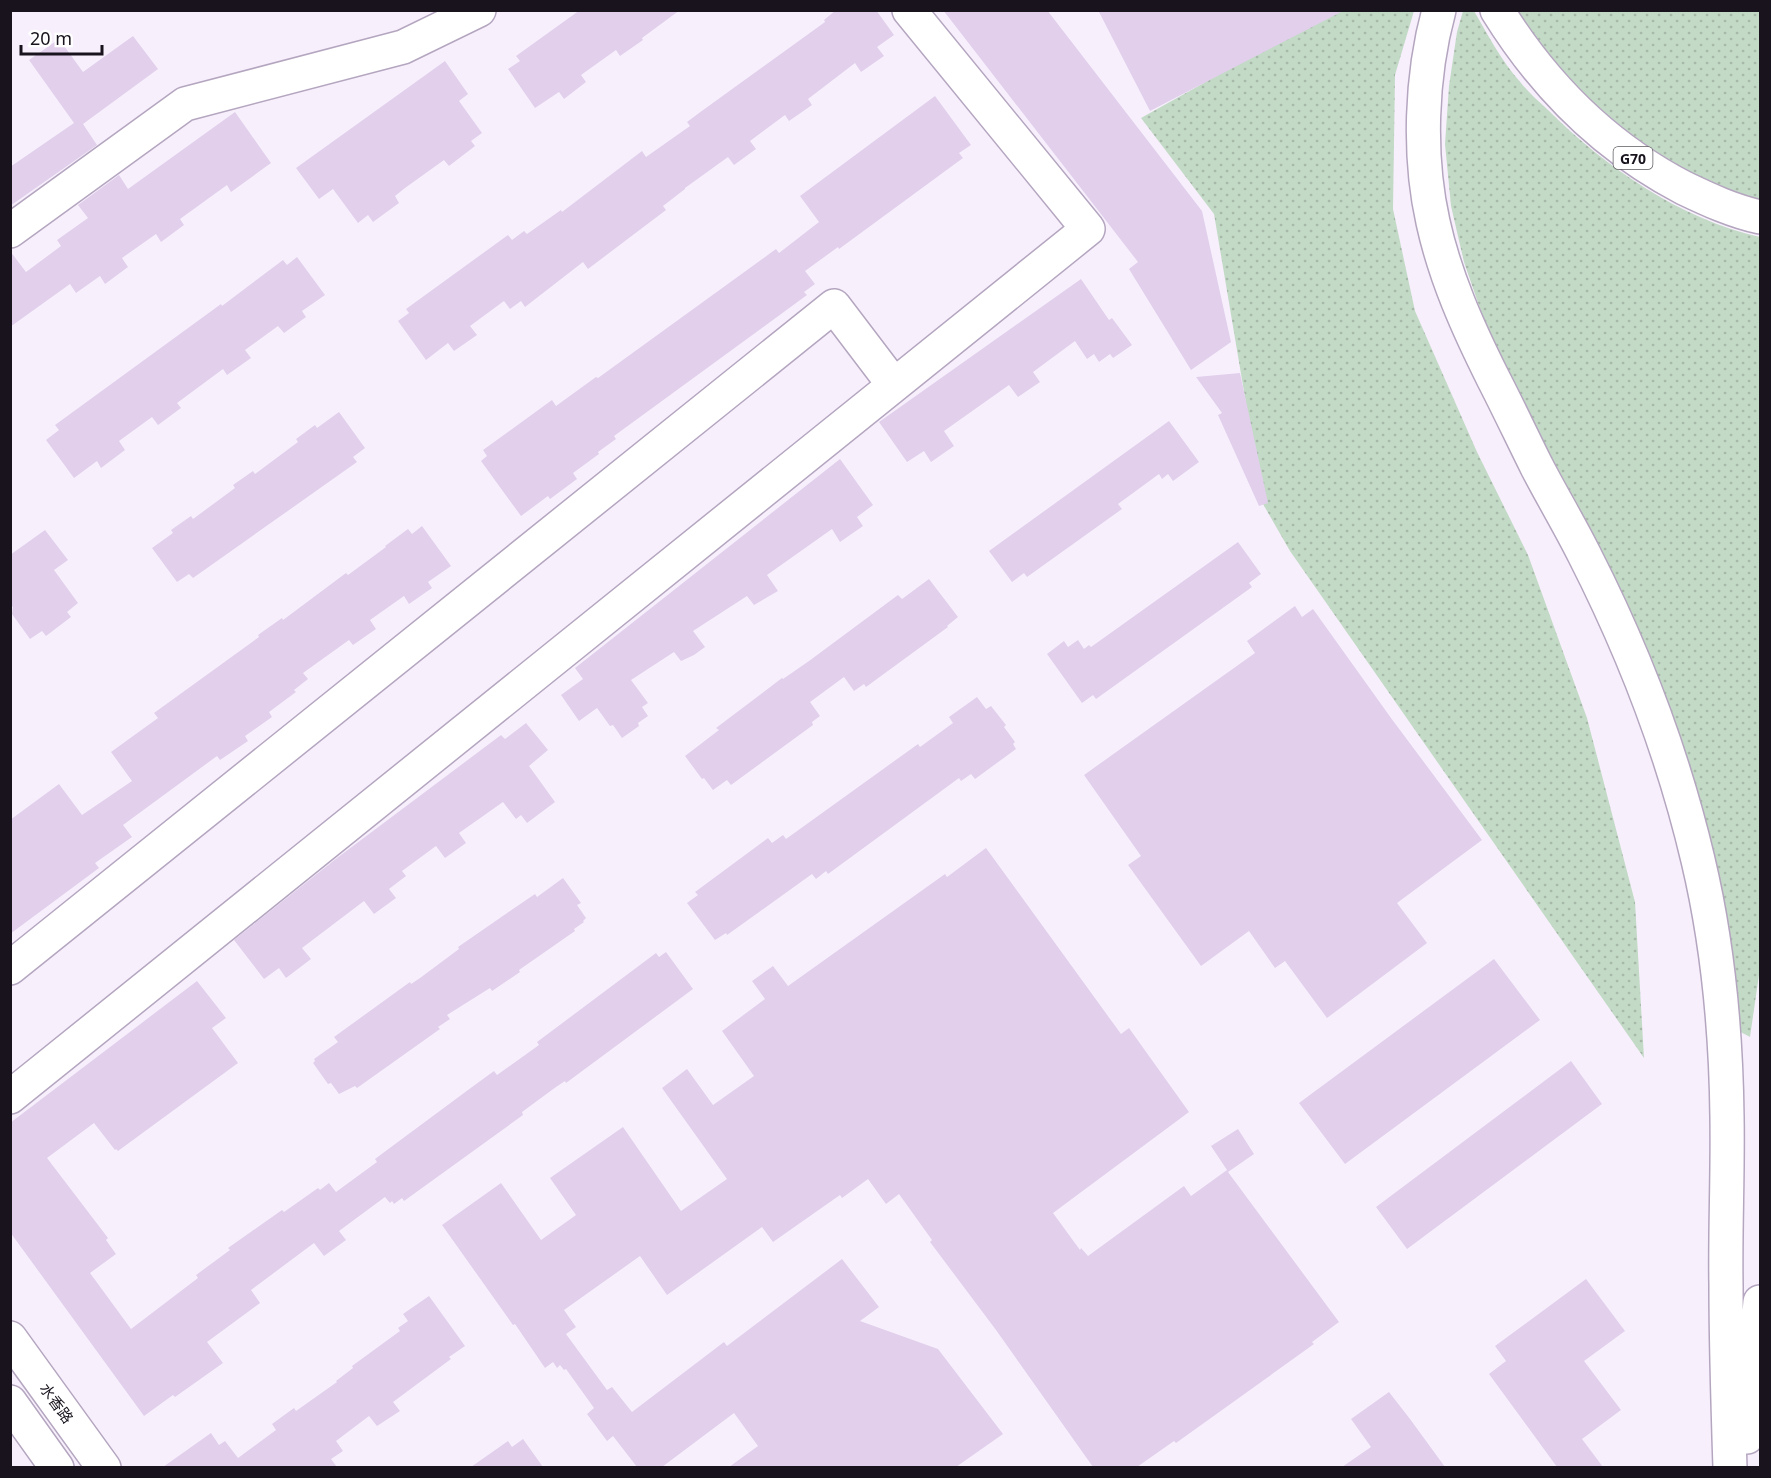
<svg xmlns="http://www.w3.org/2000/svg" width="1771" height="1478" font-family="'Noto Sans','Noto Sans SC',sans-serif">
<defs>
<pattern id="green-dots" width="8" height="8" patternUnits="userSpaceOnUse" patternTransform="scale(1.5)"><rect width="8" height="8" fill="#c3dac6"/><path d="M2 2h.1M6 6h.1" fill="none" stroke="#a7baaa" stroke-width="1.8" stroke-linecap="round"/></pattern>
</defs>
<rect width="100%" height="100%" fill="#f7f0fc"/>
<path fill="url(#green-dots)" d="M1333,11h81l-19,64 -2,134 22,102 62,141 51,103 59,163 48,184 9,156 -354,-507 -27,-47 -49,-290 -73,-96z
M1463,11h11c14,24 28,51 47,72 8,10 17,18 26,26 58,58 133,110 213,128v731l-10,69 -13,-7 -29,-194 -25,-90 -54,-135 -43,-90 -69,-127 -32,-71 -21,-61 -13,-56 -6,-62 4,-58 8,-54z
M1513,11h247v194l-50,-19 -48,-27 -81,-60z"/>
<path fill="#e1cfec" d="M580,10h100l-38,28 1,2 -23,16 -4,-6 -35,25 5,7 -22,17 -5,-7 -24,16 -27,-39 12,-8 -4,-5z
M836,10h40l18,25 -17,12 7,9 -23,16 -6,-9 -47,36 4,6 -23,16 -4,-6 -35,26 6,8 -22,16 -6,-8 -43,31v1l-22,17 3,4 -78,59 -5,-7 -58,45 -4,-6 -11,8 -6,-8 -34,25 7,9 -23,16 -6,-8 -22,17 -28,-39 11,-8 -3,-4 102,-74 4,5 12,-9 3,3 34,-24 1,2 80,-61 4,6 44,-31 -3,-4 12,-9 126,-91 -1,-2z
M943,10h104l155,201 29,131 -40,28 -62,-101 9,-7z
M1098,10h247l-195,101z
M133,36l25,33 -75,55 14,21 -87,61v-39l64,-44 -45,-63 30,-21 24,33z
M445,61l23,33 -9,7 23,32 -11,8 4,5 -26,20 -5,-6 -39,28 -10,8 4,7 -26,19 -5,-7 -10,8 -25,-34 -14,10 -23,-31z
M935,96l36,49 -12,8 4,5 -124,91 -1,-2 -33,24 10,13 -11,8 3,3 -193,141 2,3 -18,13 1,2 -26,19 4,6 -27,20 -2,-3 -27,20 -40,-55 6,-5 -4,-6 69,-50 4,6 40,-29 2,1 178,-129 3,4 40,-31 -19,-26z
M235,112l36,51 -40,29 -4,-7 -47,34 4,6 -23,17 -5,-8 -34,24 6,9 -23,17 -5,-8 -24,17 -6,-9 -60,43v-76l16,21 35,-26 -4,-6 31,-22 -10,-13 41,-30 9,14z
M297,257l28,38 -23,16 4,6 -22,16 -6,-7 -33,24 6,8 -24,17 -4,-6 -46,34 4,5 -23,17 -6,-8 -33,24 6,9 -24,18 -4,-7 -23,17 -28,-38 13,-10 -4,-5 166,-121 1,2 61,-46 4,5z
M1081,279l28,41 3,-2 20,27 -19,13 -3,-4 -11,8 -5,-8 -7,5 -12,-18 -42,31 7,10 -22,15 -9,-12 -65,46 10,15 -23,16 -7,-11 -17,11 -28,-40z
M1240,373l28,130 -9,3 -41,-91 4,-2 -26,-36z
M339,412l26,36 -12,9 4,5 -164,116 -4,-4 -12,8 -25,-34 21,-15 -2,-3 20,-14 2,3 42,-31 -2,-3 20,-14 2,3 43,-32 -2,-3 19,-14 2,3z
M1169,421l30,41 -26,19 -5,-7 -6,5 -3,-5 -41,30 4,5 -95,68 -3,-4 -12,9 -23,-31z
M840,459l33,46 -16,12 6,9 -23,16 -8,-13 -65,46 11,16 -24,14 -7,-9 -54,35 12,16 -11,8 -13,6 -7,-9 -43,28 17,23 -6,4 6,9 -10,7 1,3 -17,12 -9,-13 -3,1 -13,-18 -18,13 -18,-26 22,-16 -8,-11z
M422,526l29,40 -23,16 4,6 -23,16 -5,-8 -34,24 6,9 -23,16 -4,-5 -46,33 5,6 -14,11 2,2 -27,20 3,5 -27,19 3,5 -28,19 -3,-4 -94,69 9,12 -37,26 4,5 -89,66v-114l49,-36 23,31 50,-34 -21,-29 47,-34 -4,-5 105,-76 -1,-2 24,-17 1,2 63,-47 2,2 38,-28 -1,-1 23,-17 4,5z
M45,530l23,30 -14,10 24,33 -11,9 4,5 -25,19 -4,-5 -12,8 -18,-25 1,-7 -3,-2v-50z
M1238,542l23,32 -12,9 3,4 -156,112 -3,-4 -11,8 -35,-49 17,-13 4,6 10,-7 6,9 5,-4 2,2z
M929,579l29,38 -11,9 1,1 -82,60 -2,-3 -10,7 -10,-14 -34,25 10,14 -8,6 1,3 -82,60 -4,-5 -14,10 -9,-12 -2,1 -17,-23 34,-26 -3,-2 66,-50 1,1 26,-18 89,-66 4,4z
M1295,606l7,11 11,-8 78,109 91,122 -85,63 30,40 -100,75 -42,-57 -10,7 -26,-37 -48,35 -73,-101 13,-9 -57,-81 171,-122 -8,-12z
M977,697l9,12 5,-3 15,19 -2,2 11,15 -2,2 3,5 -41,30 -4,-5 -10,7 -2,-3 -131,96 -2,-3 -10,8 -4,-5 -85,61 -1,-2 -11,7 -28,-37 11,-8 -3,-3 73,-54 4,5 11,-8 3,4 132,-95 2,3 33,-24 -4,-6z
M526,723l22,27 -19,16 26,36 -28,21 -6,-8 -5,4 -13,-17 -44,31 7,10 -21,15 -9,-12 -34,25 4,5 -17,13 7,9 -22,16 -10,-13 -62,47 9,11 -25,19 -7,-10 -15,11 -30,-39 103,-82 164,-123 4,4z
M986,848l135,186 8,-6 60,84 -136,101 27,37 1,-2 7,8 96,-70 7,10 36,-26 -16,-24 27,-17 16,25 -26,18 111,150 -27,20 2,2 -138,99 -2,-2 -37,26h-44l-97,-137 -66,-88 2,-2 -33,-46 -13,10 -18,-25 -26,19 -2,-3 -67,47 -11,-15 -95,68 -27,-39 -76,54 12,17 -10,7 41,56 5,-3 20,25 92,-70 3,4 115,-87 37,48 -19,14 78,28 65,85 -47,33h-227l29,-21 -24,-33 -72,54h-25l-24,-31 -6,5 -20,-27 7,-6 -28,-39 -2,1 -4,-5 -3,3 -4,-6 -8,6 -30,-44 -2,1 -71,-100 59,-42 40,57 35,-25 -26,-37 73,-51 58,84 46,-32 -65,-91 25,-19 26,36 41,-29 -32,-45 43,-32 -13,-18 21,-15 15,20 157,-112 2,3z
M563,878l18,25 -4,2 9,13 -3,3 1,1 -10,7 1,2 -56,39 1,2 -28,19 -2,-3 -43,27 3,4 -12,8 2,2 -83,59 -2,-2 -16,8 -8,-11 -3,1 -15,-21 2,-2 -1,-2 24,-17 -4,-5 76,-55 1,2 9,-6 39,-29 -1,-2 52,-36 25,-17 2,3z
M666,952l27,37 -127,94 -1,-2 -9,6 -34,25 1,3 -119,86 -2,-3 -8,6 -2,-3 -2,2 -5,-6 -46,34 7,9 -22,16 -10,-13 -63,47 9,13 -53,39 16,21 -48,34 -2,-2 -29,21 -134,-184v-109l187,-142 29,37 -14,10 26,35 -120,88 -2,-2 -1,1 -21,-27 -47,35 61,80 -2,2 10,14 -26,19 41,56 67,-51 -2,-3 34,-25 -2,-2 54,-38 2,2 34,-24 2,2 9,-7 7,9 41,-30 -2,-3 8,-6 85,-63 26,-19 3,4 42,-30 -2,-3 119,-89 3,4z
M1494,959l46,61 -195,144 -46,-61z
M1571,1061l31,43 -195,145 -31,-42z
M1586,1279l39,52 -41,30 37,49 -39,29 21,28h-46l-68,-93 17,-13 -11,-15z
M429,1296l36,50 -16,11 2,2 -58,43 7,9 -23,15 -8,-10 -33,25 7,10 -12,8 6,8h-174l48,-34 8,12 6,-4 13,17 38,-28 -4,-6 22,-16 2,3 41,-29 -1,-1 17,-13 -1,-2 48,-35 -2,-3 10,-7 -5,-7z
M1389,1392l21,27 35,48h-103l29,-20 -20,-28z
M523,1439l20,28h-72l37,-26 4,6z"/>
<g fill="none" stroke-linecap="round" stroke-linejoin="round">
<defs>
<path id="minor" d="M10,231l175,-127 218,-57 76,-37
M10,968l824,-662 60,79
M10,1097l1078,-868 -179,-219
M10,1338l94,130
M10,1402l47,66"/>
<path id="highway" d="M1439,10c-18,66 -21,145 -6,212 12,55 35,106 60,156 15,29 29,59 44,89 15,29 32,57 47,87 49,96 89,200 114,306 20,84 28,171 29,257 1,56 -2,112 -1,168 0,61 2,122 4,183
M1497,10c47,76 108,137 187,178 25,12 49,23 76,29
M1747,1437l13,-135"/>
</defs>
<use href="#minor" stroke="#b5a6c0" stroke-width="36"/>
<use href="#highway" stroke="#b5a6c0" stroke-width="36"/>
<use href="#minor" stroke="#fff" stroke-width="33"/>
<use href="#highway" stroke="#fff" stroke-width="33"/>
</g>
<g text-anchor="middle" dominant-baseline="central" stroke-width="4.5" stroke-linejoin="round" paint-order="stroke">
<rect fill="#fff" stroke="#5d5a60" stroke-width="1.5" x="1613.5" y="147" width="39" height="22" rx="4.5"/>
<g font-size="14" font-weight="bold" fill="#18131c">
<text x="1633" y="158">G70</text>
</g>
<g font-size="15" fill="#18131c" stroke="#fff">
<text transform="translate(57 1403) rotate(54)">水香路</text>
</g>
</g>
<rect width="1771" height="1478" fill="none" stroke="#18131c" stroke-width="24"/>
<path d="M21 45v9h81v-9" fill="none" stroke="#18131c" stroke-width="3"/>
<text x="30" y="45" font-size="18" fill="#18131c" stroke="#ffffff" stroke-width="4.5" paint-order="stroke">20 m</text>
</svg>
